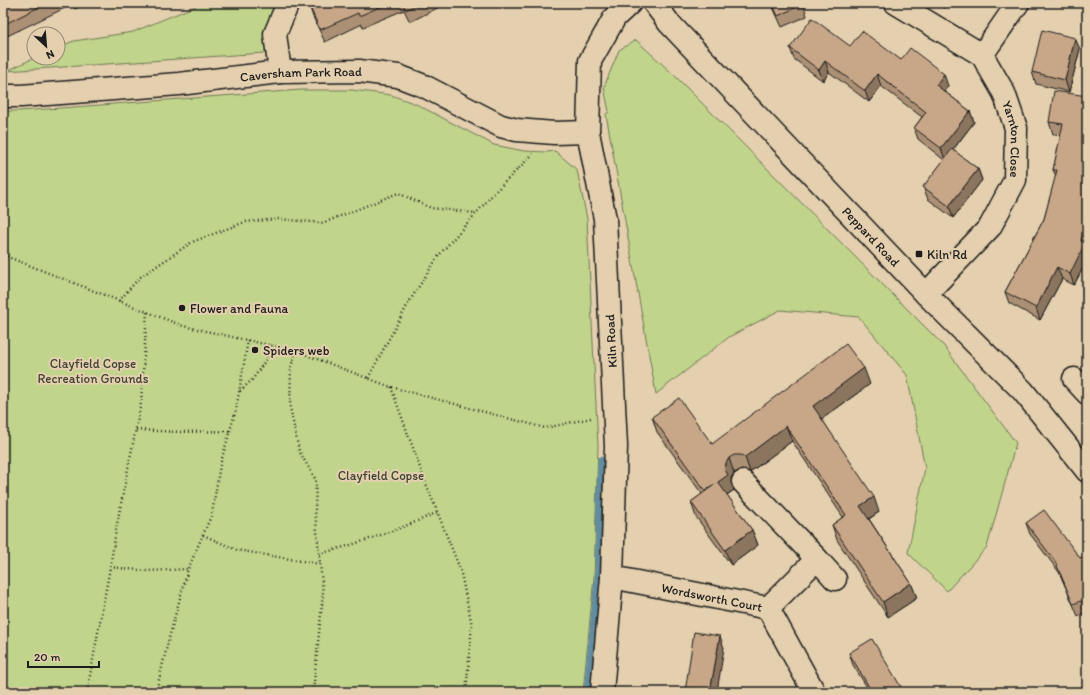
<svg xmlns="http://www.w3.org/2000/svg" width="1090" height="695" font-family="Itim,sans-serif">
<rect width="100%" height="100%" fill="#e4cfae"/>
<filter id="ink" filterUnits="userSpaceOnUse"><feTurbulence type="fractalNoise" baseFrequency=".025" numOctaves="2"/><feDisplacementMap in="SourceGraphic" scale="8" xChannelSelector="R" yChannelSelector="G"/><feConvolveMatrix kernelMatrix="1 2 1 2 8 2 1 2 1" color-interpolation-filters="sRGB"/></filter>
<g filter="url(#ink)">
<path fill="#c0d58b" stroke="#6e7854" d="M203,3h85l-11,49 -270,19 27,-13h24v-11l16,-6 59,-9z
M636,40l38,35 269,270 73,98 -29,104 -40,44 -39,-38 17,-85 -18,-93 -48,-58 -79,-7 -51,27 -73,57 -50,-280 3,-2 -5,-25 15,-37z
M301,90h51l39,5 25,9 78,41 30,6 23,1 8,-1 22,19 10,49 11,227 -4,131 -11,115h-580v-581h17z"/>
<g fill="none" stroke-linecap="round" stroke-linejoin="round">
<path stroke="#638d9e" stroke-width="7" d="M587,692l11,-115 3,-117"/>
<defs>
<g id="street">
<path id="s1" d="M896,3l86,52 22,38 12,35 -1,52 -25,47 -64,67"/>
<path d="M982,55l36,-52"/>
<path d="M280,72l-5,-38 13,-31"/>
<path d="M1074,379l13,14"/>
<path d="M743,482l74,77"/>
<path id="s2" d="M612,577l156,31 49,-49 18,20"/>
<path d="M768,608l46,84"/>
</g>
<g id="secondary">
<path id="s3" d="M654,3l15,20 257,271 97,97 64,80"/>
<path id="s4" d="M3,96h18l158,-12 101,-12 79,-1 39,5 26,10 77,40 16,4 37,3 34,-1"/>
<path d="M602,692l10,-115 4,-131 -11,-227 -17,-87 2,-71 25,-44 15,-14"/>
</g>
</defs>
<use href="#street" stroke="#1c1c1c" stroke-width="25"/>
<use href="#secondary" stroke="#1c1c1c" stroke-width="25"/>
<path stroke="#1c1c1c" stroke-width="2.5" stroke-dasharray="1 3" stroke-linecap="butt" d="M3,255l180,71 113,25 95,36 154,41 46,-10
M119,301l20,-23 53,-36 53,-20 34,-3 44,4 75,-30 33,15 45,5
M296,351l-5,16 -1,40 9,44 17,29 -1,31 8,83 -10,98
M368,378l41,-76 30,-47 56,-63 38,-38
M391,387l32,89 37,93 12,56 -6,67
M240,391l12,-11 14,-20 3,-15
M136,430l44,2 50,-1
M203,535l34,15 83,14
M319,554c41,-11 80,-24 119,-42
M110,567l37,4 41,-2
M87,692l24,-130 6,-38 24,-121 6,-91
M156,692l13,-54 19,-69 24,-55 8,-49 16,-55 12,-70"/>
<use href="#street" stroke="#e4cfae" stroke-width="22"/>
<use href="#secondary" stroke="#e4cfae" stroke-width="22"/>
</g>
<path fill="#ac9075" stroke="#1c1c1c" d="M3,3h83l-11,6 -2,-5 -70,34z
M313,3h134l-37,19 -6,-12 -41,17 -1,-3 -37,18 -12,-25 -4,-12z
M771,3h32l4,13 -25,11z
M941,3h13l-11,5z
M850,46l51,14 47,26 -4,5 26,20 4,11 -21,28 25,19 4,11 -29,38 -25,-19 -5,-12 21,-27 -26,-21 -4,-11 8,-11 -41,-31 -12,16 -40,-30 -6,9 -29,-22 -4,-11z
M1080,49l-11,43 -33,-8 -4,-12z
M1087,96v164l-13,25 -12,-6 -22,41 -31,-17 -4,-11 39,-73 12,-43 -3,-6 8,-35 -8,-1 -4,-12z
M870,384l-48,35 57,93 -10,7 42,64 6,15 -29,19 -51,-77 -5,-15 11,-8 -51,-76 -42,31 -4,-2h-6l-6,3 -3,5v5l3,7 -7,5 25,35 6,15 -27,20 -35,-48 -5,-15 11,-8 -45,-62 -5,-15 60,27z
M1026,523l54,35 7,-2v59l-1,-3 -8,4 -19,-44 -29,-38z
M849,653l55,39h-34l-17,-27z"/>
<path fill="#8c755f" stroke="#1c1c1c" d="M1075,38l5,11 -11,43 -4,-12z
M825,61l4,11 -6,9 -4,-11z
M877,74l4,12 -12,16 -4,-11z
M944,74l4,12 -8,10 -4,-11z
M970,111l4,11 -29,38 -4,-12z
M978,169l4,11 -29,38 -4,-12z
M1087,219v41l-13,25 -4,-11 11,-33z
M1057,267l5,12 -22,41 -4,-12z
M864,368l6,16 -51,37 -6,-15z
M786,426l6,15 -42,31 -5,-15z
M729,458l5,15 -3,5v5l3,7 -11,7 -5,-15 7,-12 1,-7z
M874,497l5,15 -14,9 -5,-15z
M752,530l6,15 -27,20 -6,-15z
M911,583l6,15 -29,19 -5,-15z
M720,636l4,12 -7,44h-7z"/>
<path fill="#c8a788" stroke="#1c1c1c" d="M3,3h44l-44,22z
M313,3h76l-30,13 -1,-3 -38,17 -11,-25z
M402,3h18l-14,7z
M772,3h31v1l-25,12z
M812,18l38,28 12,-15 39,29 9,-12 34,26 -8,11 34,26 -29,37 -27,-20 12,-16 -49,-38 -12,17 -40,-30 -6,9 -29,-22z
M1042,30l33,8 -10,42 -33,-8z
M1054,91l33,5v123l-6,22 4,2 -15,31 -13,-7 -21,41 -31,-16 39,-73 13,-49h-4l10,-46 -14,-2z
M952,149l26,20 -29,37 -26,-19z
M846,344l18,24 -51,38 61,91 -14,9 51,77 -28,19 -51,-77 14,-10 -60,-89 -41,31 -4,-2h-7l-5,3 -3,5 -1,7 3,5 -10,7 34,48 -27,20 -34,-48 23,-17 -9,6 -53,-74 27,-19 33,46z
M1044,510l36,48 7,-3v57l-6,-11 -8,3 -18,-43 -29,-38z
M694,632l26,4 -10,56h-25z
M872,639l32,53h-32l-23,-39z"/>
</g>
<g fill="#1c1c1c" stroke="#e4cfae" stroke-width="1.5">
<rect x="915" y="250" width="8" height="8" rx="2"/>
<circle cx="182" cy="308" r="4"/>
<circle cx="255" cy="350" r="4"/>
</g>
<g text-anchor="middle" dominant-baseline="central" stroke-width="4" stroke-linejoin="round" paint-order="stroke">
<g font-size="13" fill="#1c1c1c" stroke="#e4cfae">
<text stroke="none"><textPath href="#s4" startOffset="299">Caversham Park Road</textPath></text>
<text stroke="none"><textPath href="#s1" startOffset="192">Yarnton Close</textPath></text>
<text stroke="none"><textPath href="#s3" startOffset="319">Peppard Road</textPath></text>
<text transform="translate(611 341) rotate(-93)">Kiln Road</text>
<text stroke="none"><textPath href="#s2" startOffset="102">Wordsworth Court</textPath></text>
</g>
<g font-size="13" fill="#1c1c1c" stroke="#e4cfae" text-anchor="start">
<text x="927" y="254">Kiln Rd</text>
<text x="190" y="308">Flower and Fauna</text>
<text x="263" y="350">Spiders web</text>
</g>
<g font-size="13" fill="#3d4132" stroke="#e4cfae">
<text x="93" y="363">Clayfield Copse<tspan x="93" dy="15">Recreation Grounds</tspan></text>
<text x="381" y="475">Clayfield Copse</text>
</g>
</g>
<rect width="1090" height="695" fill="none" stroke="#e4cfae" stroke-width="16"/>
<rect x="8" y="8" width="1074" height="679" fill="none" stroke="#1c1c1c" stroke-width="1.5" filter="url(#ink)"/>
<g transform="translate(46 46) rotate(154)"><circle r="19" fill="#e4cfae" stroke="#948774"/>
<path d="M0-3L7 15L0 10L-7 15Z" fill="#1c1c1c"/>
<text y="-6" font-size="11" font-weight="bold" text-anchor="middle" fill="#1c1c1c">N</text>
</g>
<path d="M28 661v6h71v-6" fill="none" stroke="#1c1c1c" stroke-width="2"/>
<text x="34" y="661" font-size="12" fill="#1c1c1c" stroke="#e4cfae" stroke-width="3" paint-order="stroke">20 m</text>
</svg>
